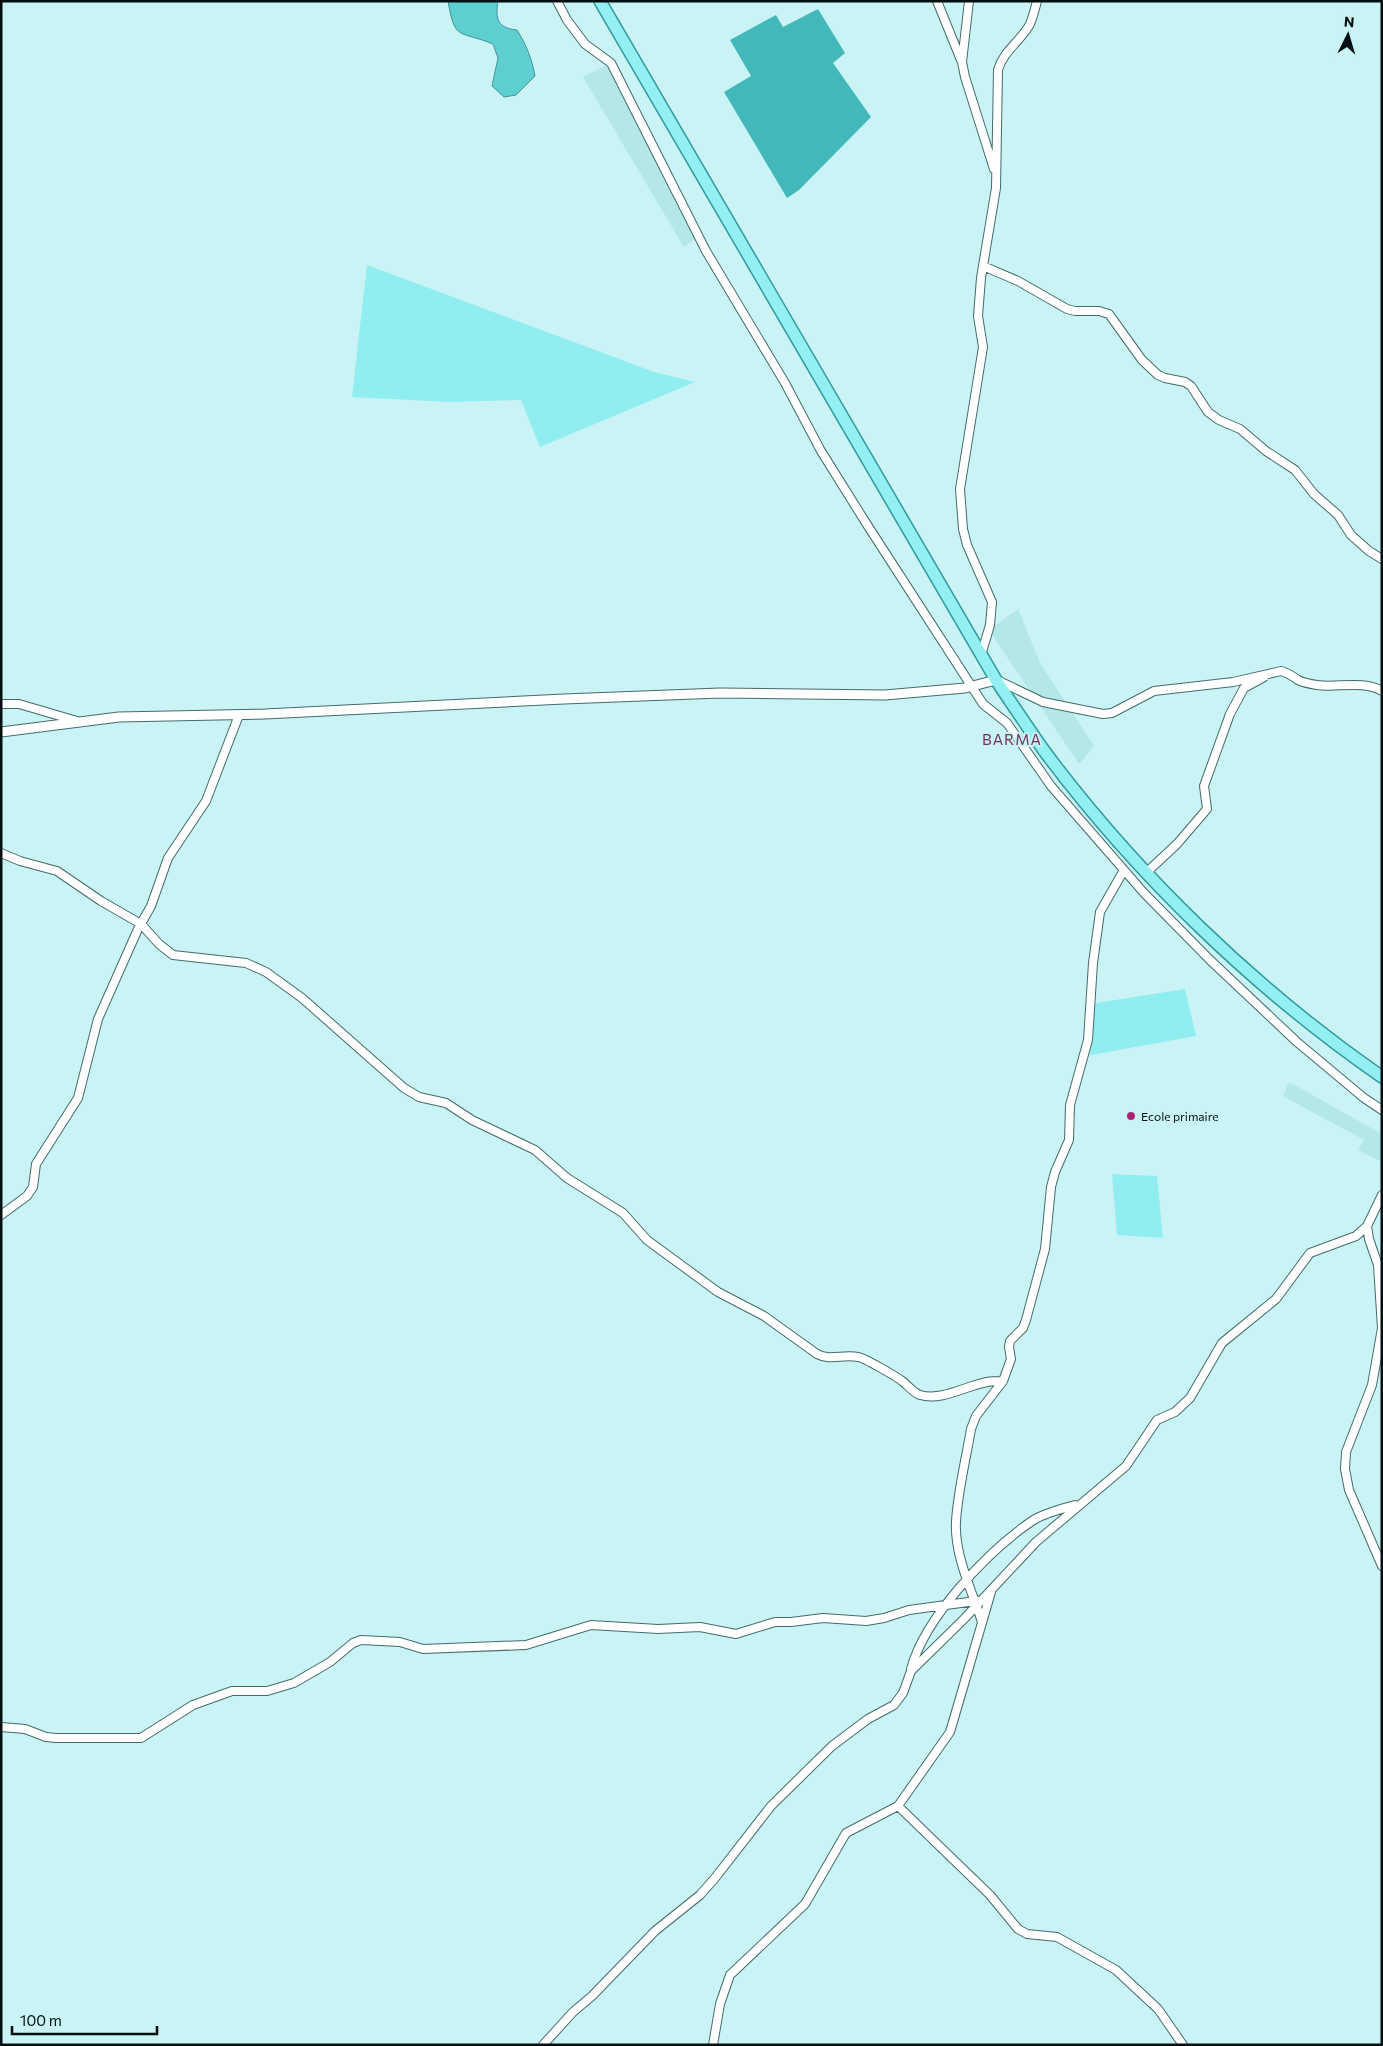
<svg xmlns="http://www.w3.org/2000/svg" width="1383" height="2046" font-family="Commissioner,sans-serif">
<rect width="100%" height="100%" fill="#c9f3f4"/>
<path fill="#b3e7e8" d="M611,63l87,174 -14,10 -101,-170z
M1018,609l22,54 54,83 -15,18 -90,-134z
M1289,1082l93,52v28l-24,-12 6,-10 -81,-44z"/>
<path fill="#91eef0" d="M367,265l287,107 41,10 -155,65 -19,-47 -71,2 -98,-5z
M1185,989l11,47 -105,19 -3,-15 2,-36z
M1112,1174l45,2 6,62 -46,-3z"/>
<path fill="#43b8bb" d="M818,9l27,44 -12,10 38,54 -72,73 -12,8 -63,-106 27,-16 -21,-36 46,-25 7,12z"/>
<path fill="#5dcfd1" stroke="#429597" d="M448,1h50c-3,19 0,27 19,29 9,14 15,29 18,46l-19,19 -12,2 -12,-11 6,-28 -5,-14c-34,-14 -38,-2 -45,-43z"/>
<g fill="none" stroke-linecap="round" stroke-linejoin="round">
<defs>
<path id="minor" d="M557,1l10,19 18,24 26,19 95,188 79,132 36,68 45,72 117,181 24,19 44,63 93,107 66,67 87,82 67,56 18,12
M937,1l24,59
M969,1l-7,61 3,15 29,92
M983,266l35,15 49,28 8,2h24l10,3 33,46 16,15 7,3 20,4 6,4 17,26 11,8 21,9 26,22 29,19 19,24 24,21 13,20 18,16 13,8
M981,655l9,-30 2,-23 -25,-57 -4,-16 -3,-40 23,-142 -5,-31 3,-38 15,-90 2,-118c5,-19 23,-29 32,-46 3,-7 5,-15 7,-23
M997,680l46,22 60,12 9,-1 42,-22 79,-9 48,-11c8,2 11,5 17,9 6,3 12,4 19,5 19,3 47,-5 65,6
M1,704h18l58,17
M1,853l19,8 37,10 44,30 40,23 18,20 14,11 73,8 20,9 36,26 102,90 15,9 27,6 26,17 63,30 32,28 56,35 24,27 71,52 46,24 53,38c13,7 26,0 41,3 5,0 39,20 44,24 6,4 10,11 18,14 23,6 45,-9 67,-13 5,-1 11,-1 16,-1
M1147,872l30,-28 30,-35 -3,-23 26,-72 14,-26 20,-11
M1,1215l26,-19 6,-9 3,-23 42,-66 20,-79 40,-90 13,-23 17,-48 38,-57 33,-86
M1367,1226l2,13 9,26 4,63 -10,57 -26,67 -1,17 4,21 33,76
M982,1622c-10,-31 -28,-67 -26,-101 2,-31 10,-62 15,-92l5,-13 27,-35 8,-22 -2,-12 1,-6 13,-13 3,-8 19,-71 6,-62 4,-15 14,-32 1,-35 18,-65 5,-77 7,-51 24,-42
M911,1669c14,-52 77,-118 121,-148 12,-8 30,-12 43,-16
M1,1727l24,2 21,8 10,1h85l52,-33 39,-14h35l27,-8 36,-21 23,-19 8,-3 39,2 23,7 103,-4 65,-20 67,4 42,-2 36,7 39,-12h16l32,-4 43,3 18,-3 25,-8 74,-10
M898,1806l92,89 28,34 9,5 30,3 59,33 42,39 25,36
M543,2045l30,-33 19,-16 63,-65 45,-36 15,-17 56,-72 61,-60 36,-27 26,-14 9,-12 8,-22 53,-52 72,-77 90,-76 31,-46 18,-8 15,-14 32,-55 54,-44 34,-46 46,-17 11,-10 15,-31
M713,2045l7,-41 10,-29 75,-71 41,-71 52,-27 52,-74 41,-140"/>
<path id="tertiary" d="M1,732l118,-15 146,-3 299,-15 156,-6 165,2 80,-7 31,-8"/>
<path id="primary" d="M600,1l396,679c16,24 32,48 49,72 92,123 210,237 337,325"/>
</defs>
<use href="#minor" stroke="#446b6c" stroke-width="10"/>
<use href="#tertiary" stroke="#446b6c" stroke-width="11"/>
<use href="#primary" stroke="#319a9c" stroke-width="14"/>
<use href="#minor" stroke="#fff" stroke-width="8"/>
<use href="#tertiary" stroke="#fff" stroke-width="9"/>
<use href="#primary" stroke="#93eff1" stroke-width="11"/>
</g>
<circle fill="#a72777" stroke="#c9f3f4" stroke-width="2" cx="1131" cy="1116" r="5"/>
<g text-anchor="middle" dominant-baseline="central" stroke-width="4" stroke-linejoin="round" paint-order="stroke">
<g font-size="12" fill="#020e0f" stroke="#c9f3f4" text-anchor="start">
<text x="1141" y="1116">Ecole primaire</text>
</g>
<g font-size="15" letter-spacing="1" fill="#723356" stroke="#c9f3f4">
<text x="1012" y="739">BARMA</text>
</g>
</g>
<rect width="1383" height="2046" fill="none" stroke="#020e0f" stroke-width="5"/>
<g transform="translate(1348 35) rotate(5)" stroke="#c9f3f4" stroke-width="4" paint-order="stroke">
<path d="M0-4L9 19L0 12L-9 19Z" fill="#020e0f"/>
<text y="-8" font-size="14" font-weight="bold" text-anchor="middle" fill="#020e0f">N</text>
</g>
<path d="M12 2026v8h145v-8" fill="none" stroke="#020e0f" stroke-width="2.5"/>
<text x="20" y="2026" font-size="15" fill="#020e0f" stroke="#c9f3f4" stroke-width="4" paint-order="stroke">100 m</text>
</svg>
